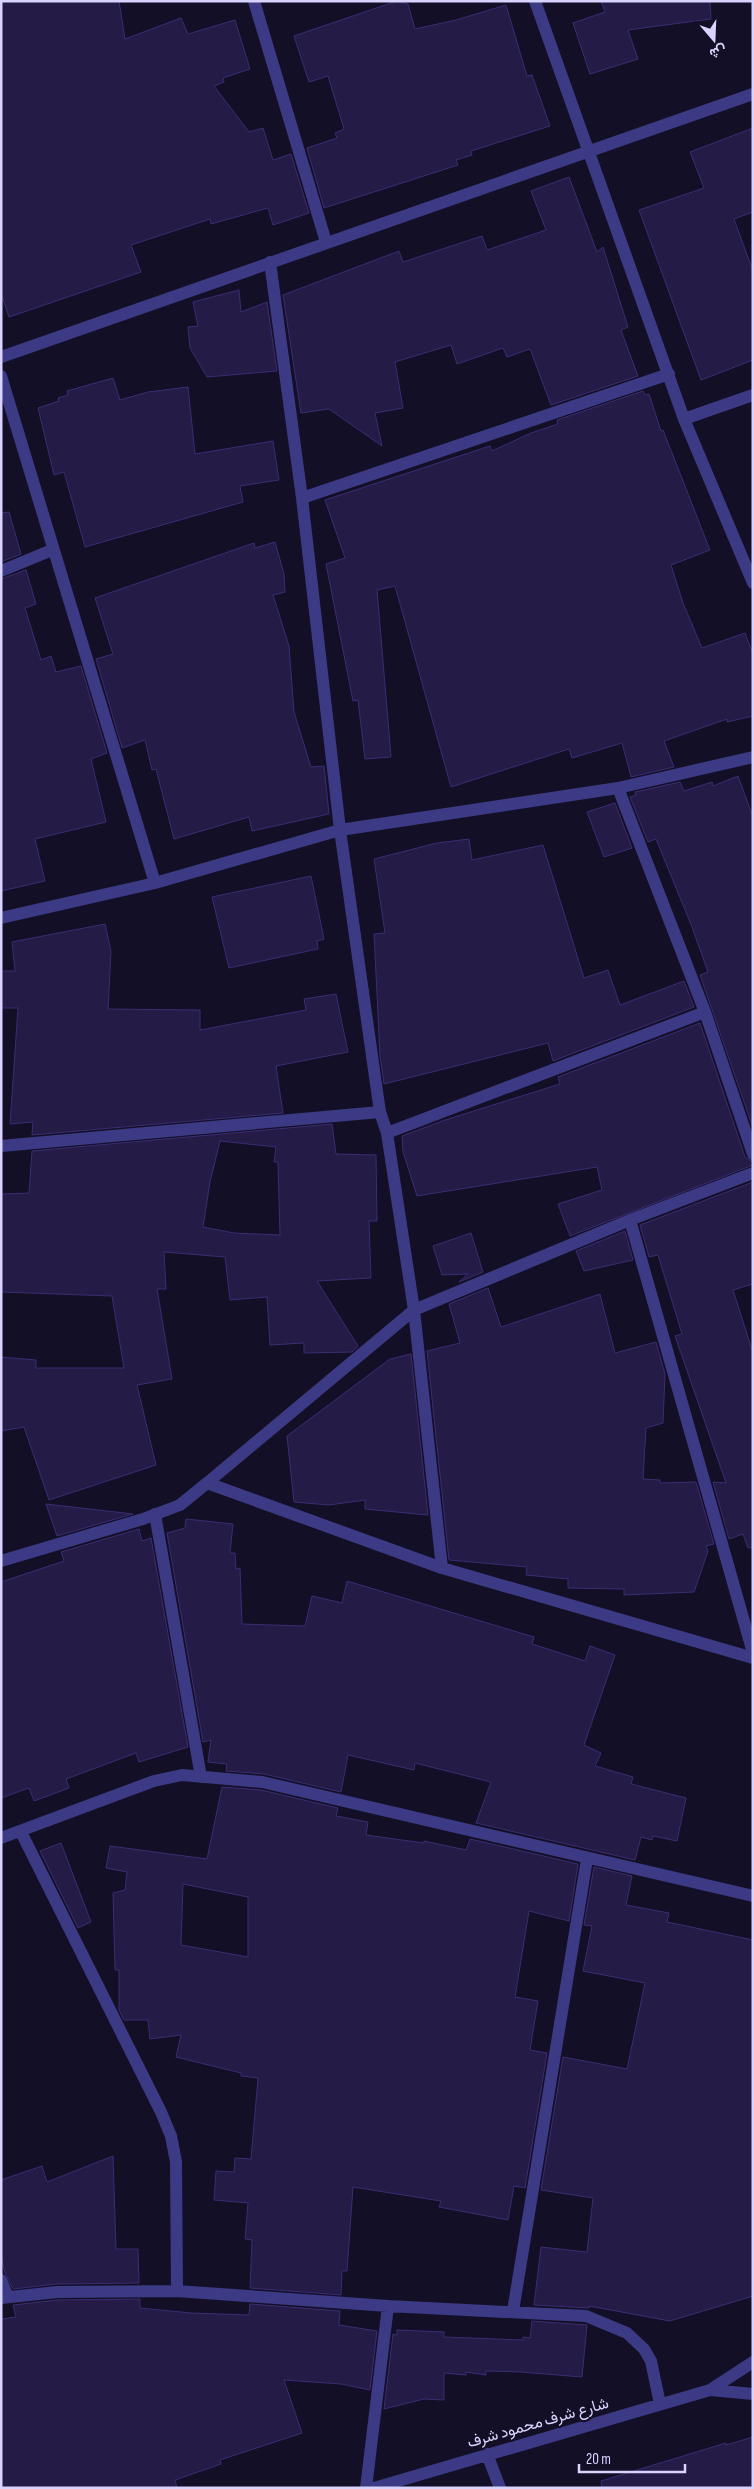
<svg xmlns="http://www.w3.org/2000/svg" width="754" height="2489" font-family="'Sofia Sans Condensed',Vazirmatn,sans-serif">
<rect width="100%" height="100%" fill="#130f26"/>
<path fill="#241b47" stroke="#3b2d73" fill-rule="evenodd" d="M1,1h118l6,38 56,-21 7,16 47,-14 15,49 -27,9 1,4 -10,4 35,46 14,-4 10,32 18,-6 18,59 -36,12 -5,-17 -57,16 -1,-5 -79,26 10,27 -132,45 -8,-24z
M397,1l11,3 7,25 41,-9 50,-15 21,71 5,-1 18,51 -79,25 1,4 -16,5 2,5 -134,43 -17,-60 30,-10 -2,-5 9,-4 -16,-53 -19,6 -15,-46z
M601,1h109l1,18 -83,11 10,29 -48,15 -17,-51 32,-11z
M753,128v84l-19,7 19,52v89l-52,20 -62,-170 65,-22 -14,-36z
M569,177l28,75 6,-5 25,80 -7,3 17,46 -87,29 -21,-56 -23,8 -4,-9 -46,16 -6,-19 -56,17 8,46 -28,5 7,33 -53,-37 -28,4 -18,-118 116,-44 4,11 79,-26 5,14 59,-20 -15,-39z
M239,290l2,22 26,-10 10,69 -70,6 -17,-29 -2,-21 10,-1 -5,-24z
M113,378l7,22 28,-8 40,-5 7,67 78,-13 6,39 -39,6 3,16 -158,45 -21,-75 -10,3 -16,-67 21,-7 -1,-3 10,-3 -1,-4z
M643,391l2,4 4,-1 12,37 2,-1 47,120 -39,15 12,38 19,45 43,-15 8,21v62l-26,6v-3l-63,22 10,26 -43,10 -9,-34 -50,15 -3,-9 -118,38 -56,-201 -18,4 14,167 -26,2 -7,-59 -5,1 -27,-137 19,-6 -20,-58 165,-54 2,5 39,-18 24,-8 3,-2 -1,-3z
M9,512l12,42 -20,8v-49z
M275,542l9,32 1,18 -12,3 16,51 5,66 17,55 13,-1 5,48 -77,17 -3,-14 -75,22 -18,-70 -4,1 -7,-30 -23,8 -26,-89 17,-5 -18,-56 159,-55 1,5z
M26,570l10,34 -11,4 16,52 10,-4 5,16 25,-6 26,87 -16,6 15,63 -71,17 10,42 -44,10v-312z
M738,776l15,41v311l-53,-153 8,-3 -16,-45 -36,-88 -8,3 -18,-45 6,-2 -1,-3 45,-10 4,9 28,-9 1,4z
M615,803l17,45 -28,9 -17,-45z
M469,839l3,21 71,-15 41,133 24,-8 12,35 64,-24 10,26 -141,54 -5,-18 -164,41 -4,-28 -6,-122 11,-1 -11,-74 63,-16z
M311,876l13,63 -7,2 1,8 -89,19 -17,-71z
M105,924l6,27 -3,58 92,1v20l106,-20 -2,-11 32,-5 12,58 -72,14 7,47 -251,22 1,-13 -23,2 8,-116h-17v-37h14l-3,-29z
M700,1023l45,134 8,5v3l-183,71 -12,-32 44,-14 -5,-23 -180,29 -14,-44 -1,-16 43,-16 115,-36 -2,-7z
M332,1124l4,30 40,1 1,66h-8l2,57 -54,3 41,65 -6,6 -48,1v-10l-34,2 -3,-48 -37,3 -5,-43 -61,-5 2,37h-9l15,90 -35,6 19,80 -107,35 -25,-73 -23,4v-74l35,3v8h88l-12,-72 -111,-4v-98l28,-1 3,-42zM220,1141l56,6 -2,15h4l2,73 -46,-2 -31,-6 7,-45z
M753,1182v102l-20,6 20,63v194l-5,1 -5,-14 -14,5 -16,-57 13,1 -51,-147 7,-2 -24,-79 -9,2 -9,-32z
M625,1231l8,29 -49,11 -8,-20z
M471,1233l12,39 -24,10 9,-8 -26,1 -9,-29z
M488,1288l13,39 99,-33 15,59 41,-11 9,32 -2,49 -17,5 -3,51 17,1v3l36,-1 18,62 -8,2 2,5 -14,41 -70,3v-6l-56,-1v-9l-42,-4 1,-8 -78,-7 -22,-209 33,-8 -11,-39z
M411,1354l17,161 -63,-6v-9l-36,5 -35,-3 -7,-66 103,-77z
M46,1504l87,10 -76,22z
M186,1519l47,5 -3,29h5l1,16 4,-1 2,56 63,2 7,-30 30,7 5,-22 187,56 -2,7 53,17 5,-15 25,9 -31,90 17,8 -6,13 38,11 -2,7 55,14 -9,43 -24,-5 -1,4 -11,-3 -6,23 -159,-37 15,-41 -76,-19 -1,7 -66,-15 -7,37 -77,-18 -38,-3 1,-7 -19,-2 3,-22 -8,2 -36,-209 18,-5z
M139,1529l3,12 9,-3 37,209 -49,15 -3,-9 -70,26 3,9 -35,13 -5,-13 -28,10v-216l63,-21 -3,-9z
M222,1787l39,3 77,18 -2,8 32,6 -2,13 58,8v-2l42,9 4,-11 108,25 -9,57 -40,-10 -14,86 23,4 -8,49 17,3 -22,135 -11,-2 -6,34 -69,-13 2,-6 -88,-14 -6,84h-5l-1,24 -91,-7 2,-48 -7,-1 3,-36 -34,-3 2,-29 18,1 1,-14 16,1 7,-81 -17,-2v-3l-65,-16 5,-22 -31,4 -2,-19h-24l-5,-10v-40h-4l-2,-77 12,-3 2,-18 -21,-4 4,-22 97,13zM183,1884l65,13v60l-67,-12z
M61,1843l30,79 -13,6 -38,-77z
M594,1867l38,9 -6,29 43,8 -2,9 86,18v356l-83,25 -81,-15v2l-55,-3 7,-58 46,5 6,-54 -52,-8 22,-133 64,12 18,-86 -62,-12 9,-45 -8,-1z
M113,2156l3,93h22l1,34 -82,1 -44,5 -8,-16 -4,-15v-78l41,-14 5,16z
M140,2299v9l51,5 58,2 1,-11 90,7 -1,14 38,6 -7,59 -29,-6 -57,-4 18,53 -82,27 1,4 -46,16 2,8h-176v-169l15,-2 -3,-12 44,-5z
M532,2321l55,4 -5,52 -61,-5 -35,-1v4l-20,-3v3l-22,-2v27l-20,-1 -40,10 9,-75 4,1v-5l47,2v5l79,3v-3l7,1z
M753,2437v51h-151l-1,-7 125,-38v2z"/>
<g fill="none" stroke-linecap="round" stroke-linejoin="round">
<path stroke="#3d3a85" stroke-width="12" d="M254,1l72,241
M535,1l149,418 69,164
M270,262l32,236 38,332 40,282 7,21 27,177 28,258
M1,357l752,-263
M1,376l154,507
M684,419l69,-24
M302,498l367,-124
M1,571l51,-21
M618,788l87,224 48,142
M1,918l154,-35 185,-53 278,-42 135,-31
M387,1133l318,-121
M1,1146l379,-34
M630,1220l123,433
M207,1483l207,-173 216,-90 123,-47
M155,1514l46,263
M1,1561l142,-42 37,-14 27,-22 235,85 311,90
M21,1832l140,280 10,24 5,26 1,129
M1,1838l153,-57 28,-6 80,7 491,114
M1,2280l7,17
M1,2298l56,-6 120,-1 211,15 198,10 41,17 17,16 7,12 9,43
M513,2311l74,-452
M710,2390l43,4
M487,2454l13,34
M366,2488l22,-182
M374,2488l336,-98 43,-28"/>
</g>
<g text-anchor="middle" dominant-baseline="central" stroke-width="4.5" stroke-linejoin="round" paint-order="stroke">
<g font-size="16" fill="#d9d4ff" stroke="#130f26">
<text transform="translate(538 2423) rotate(-16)">شارع شرف محمود شرف</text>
</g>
</g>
<rect width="754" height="2489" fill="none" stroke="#d9d4ff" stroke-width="5"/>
<g transform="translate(714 40) rotate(161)" stroke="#130f26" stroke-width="4" paint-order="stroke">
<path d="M0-4L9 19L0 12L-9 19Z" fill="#d9d4ff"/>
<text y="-8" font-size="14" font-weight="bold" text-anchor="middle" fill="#d9d4ff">ش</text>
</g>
<path d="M579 2464v8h106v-8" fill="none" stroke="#d9d4ff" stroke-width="2.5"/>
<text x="586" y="2464" font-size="15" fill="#d9d4ff" stroke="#130f26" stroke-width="4" paint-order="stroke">20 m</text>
</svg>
